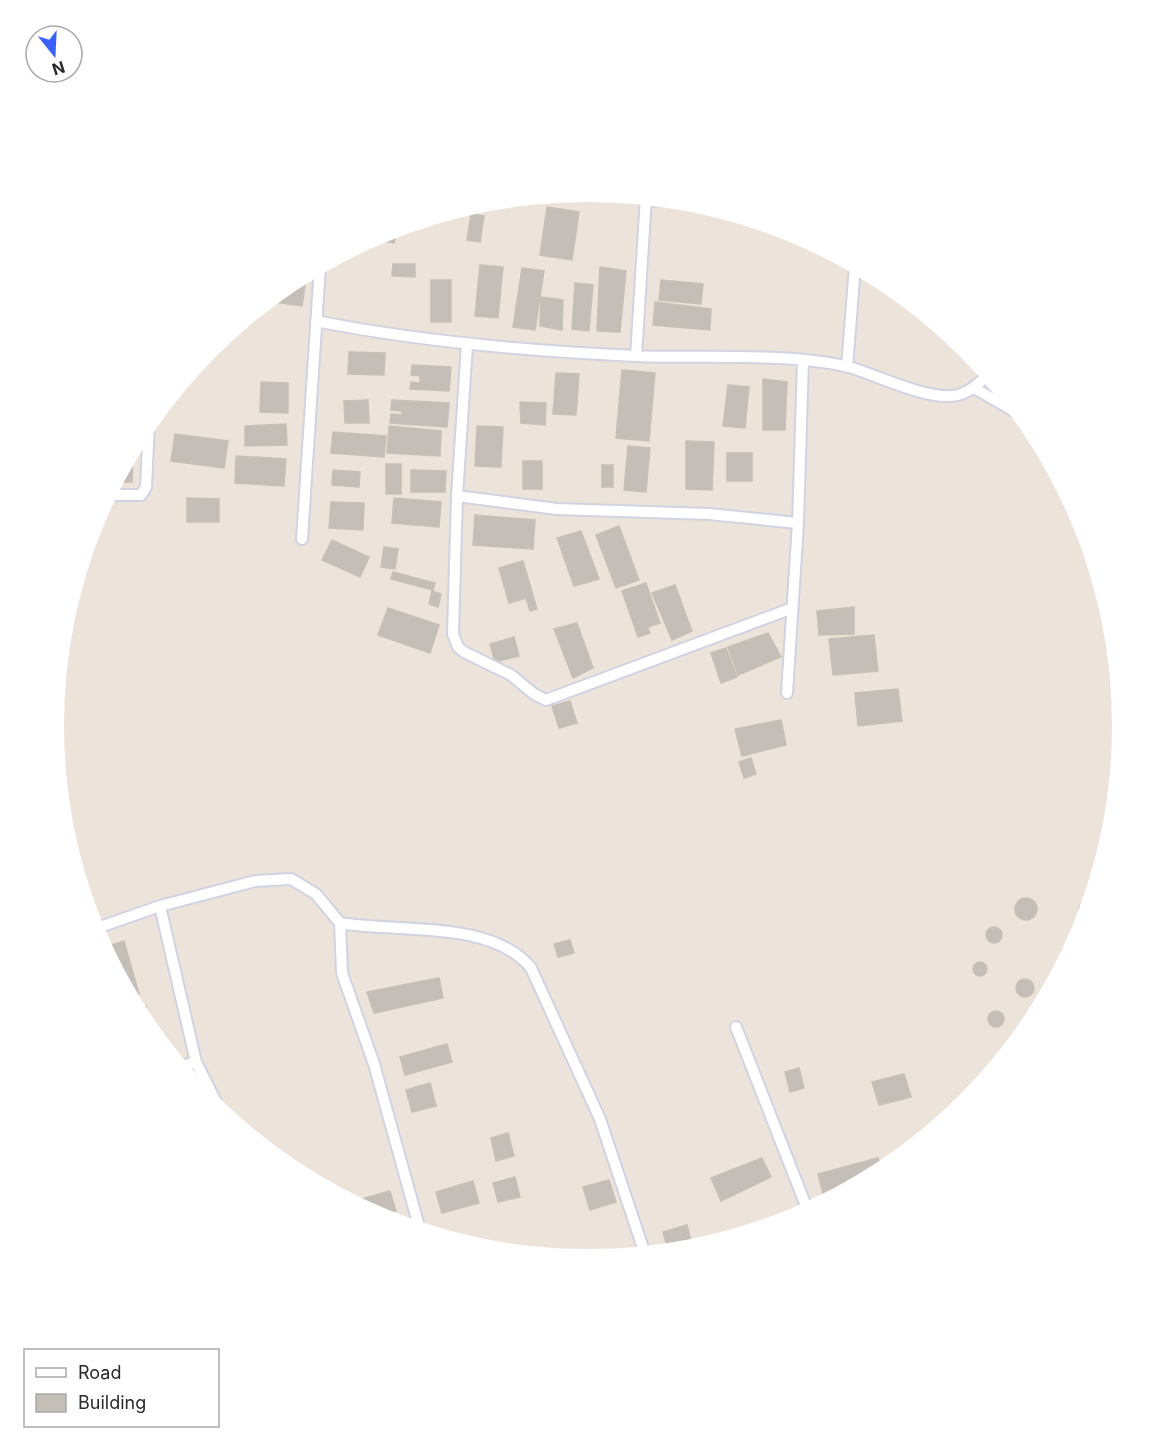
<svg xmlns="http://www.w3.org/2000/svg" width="1176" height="1451" font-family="Inter,sans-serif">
<rect width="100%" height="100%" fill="#ece4db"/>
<path fill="#c4beb8" stroke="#c7c0b5" stroke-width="1.5" d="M547,207l32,5 -7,48 -32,-5z
M471,214l13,2 -4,26 -13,-2z
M398,228l-4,15 -21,-5 11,-6z
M393,264h22v13l-23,-1z
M480,265l23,2 -5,51 -23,-2z
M600,267l26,4 -6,61 -23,-1z
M522,268l22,3 -9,59 -22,-3z
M298,278l8,1 -4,27 -35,-5z
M431,280h20v42h-20z
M661,280l42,4 -2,20 -42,-4z
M575,283l18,2 -4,46 -17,-2z
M541,297l22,3 -1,30 -22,-4z
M655,302l56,7 -1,21 -57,-5z
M349,352l36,1 -1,22 -36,-1z
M412,365l39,2 -2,24 -39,-2 1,-7 9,1v-7l-9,-1z
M622,370l33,3 -6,68 -33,-3z
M556,373l23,1 -3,41 -23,-1z
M763,379l24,3 -2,48h-22z
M261,382l27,1v30l-28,-1z
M728,385l21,2 -4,41 -22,-2z
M368,400l1,23h-24l-1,-22z
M392,400l57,3 -2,24 -57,-4 1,-9 11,1v-4l-11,-1z
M520,402l26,1 -1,22 -24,-2z
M286,424l1,21 -42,1v-20z
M389,426l52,5 -1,25 -53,-3z
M477,426l26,1 -2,40 -26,-1z
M333,432l53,4 -2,21 -53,-4z
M175,434l53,7 -4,27 -53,-7z
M686,441l28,1 -2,48 -26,-1z
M628,446l22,2 -4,44 -22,-2z
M727,453h25v28h-25z
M129,456h4l-1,26h-16z
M236,456l50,3 -2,27 -49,-3z
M523,461h19v28h-19z
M386,464h15v30h-15z
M602,465h11v22h-11z
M333,470l27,2 -1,15 -27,-2z
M411,470l35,1 -1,21h-34z
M187,498l32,1v23h-32z
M394,498l47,4 -2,25 -47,-4z
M331,502l33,1 -1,27 -34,-2z
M475,515l60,5 -2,29 -60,-4z
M619,526l20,54 -23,8 -20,-53z
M581,531l18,48 -25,7 -17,-48z
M332,540l37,17 -9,20 -38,-17z
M384,547l14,2 -3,20 -14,-2z
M523,561l14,48 -7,2 -4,-13 -17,5 -10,-35z
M393,572l42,11 -2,7 -42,-11z
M646,583l14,40 -12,4 2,6 -12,4 -16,-46z
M675,585l17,46 -20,9 -20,-47z
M432,591l9,3 -3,13 -9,-3z
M854,607v27l-35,1 -2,-24z
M388,608l51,17 -9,28 -52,-18z
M577,623l16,45 -20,10 -19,-49z
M768,633l13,24 -43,18 -10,-28z
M874,635l4,36 -45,4 -4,-36z
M514,637l5,19 -24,6 -5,-18z
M726,648l11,29 -16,6 -10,-30z
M898,689l4,32 -44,5 -3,-33z
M570,701l7,22 -18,5 -7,-22z
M781,720l5,25 -44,11 -7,-27z
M751,758l5,16 -12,4 -5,-16z
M1015 909a11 11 0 1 1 22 0a11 11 0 1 1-22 0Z
M1090,901l-6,20 -5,-5v-9z
M986 935a8 8 0 1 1 16 0a8 8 0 1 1-16 0Z
M570,940l4,13 -16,4 -4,-13z
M124,941l15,53 -9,2 -16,-30 -6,-20z
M973 969a7 7 0 1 1 14 0a7 7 0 1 1-14 0Z
M439,978l4,20 -69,15 -7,-21z
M1016 988a9 9 0 1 1 18 0a9 9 0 1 1-18 0Z
M146,1006l6,24 -1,1 -15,-23z
M988 1019a8 8 0 1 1 16 0a8 8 0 1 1-16 0Z
M447,1044l5,18 -47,13 -5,-18z
M799,1068l5,20 -14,4 -5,-20z
M904,1074l7,23 -32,8 -7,-23z
M430,1083l6,23 -24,6 -6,-22z
M508,1133l6,23 -18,5 -5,-23z
M762,1158l9,19 -50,24 -10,-23z
M878,1158l4,13 -39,21 -19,5 -6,-23z
M515,1177l5,20 -22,5 -5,-19z
M609,1180l7,22 -26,8 -7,-23z
M473,1181l6,22 -37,10 -6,-21z
M390,1191l6,20 -18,5 -27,-14z
M687,1225l5,20 -24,6 -5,-19z"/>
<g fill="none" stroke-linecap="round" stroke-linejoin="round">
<defs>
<path id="street" d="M646,201l26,-1
M316,321c105,21 212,30 320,35 65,3 150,-4 213,11 28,8 81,35 109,28 12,-3 21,-12 30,-20
M467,345l-10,151 -4,138 5,13 6,5 47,23 23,19 12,6 244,-91
M636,356l10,-159
M847,367l8,-101
M974,388l45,26
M109,495h32l5,-8 3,-64
M457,496l100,13 152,5 89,9
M302,539l18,-273
M787,693l11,-170 5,-163
M160,906l36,156 25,50
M340,923c57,10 151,-4 191,45l69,151 45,135
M94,929l66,-23 95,-25 36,-2 25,15 24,29 2,50 32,91 46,166
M736,1027l72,184
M180,1067l16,-5"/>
</defs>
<use href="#street" stroke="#d0d4e2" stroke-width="14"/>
<use href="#street" stroke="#fff" stroke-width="10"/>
</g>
<path d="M0 0H1176V1451H0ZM587 202H589A523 523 0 0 1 1112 725V726A523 523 0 0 1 589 1249H587A523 523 0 0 1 64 726V725A523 523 0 0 1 587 202Z" fill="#fff" fill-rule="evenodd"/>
<rect x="24" y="1349" width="195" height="78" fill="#ffffff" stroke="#a9a9a9" stroke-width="1.5"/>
<rect x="36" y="1368" width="30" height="9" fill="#ffffff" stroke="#a9a9a9" stroke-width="1.5"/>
<text x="78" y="1379" font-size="18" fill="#292929">Road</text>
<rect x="36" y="1394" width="30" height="18" fill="#c4beb8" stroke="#a9a9a9" stroke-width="1.5"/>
<text x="78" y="1409" font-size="18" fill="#292929">Building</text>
<g transform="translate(54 54) rotate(162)"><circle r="28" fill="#ffffff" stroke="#a9a9a9" stroke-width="1.5"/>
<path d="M0-4.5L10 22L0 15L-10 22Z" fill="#3a61fa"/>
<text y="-9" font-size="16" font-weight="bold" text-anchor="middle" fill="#292929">N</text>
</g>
</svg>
